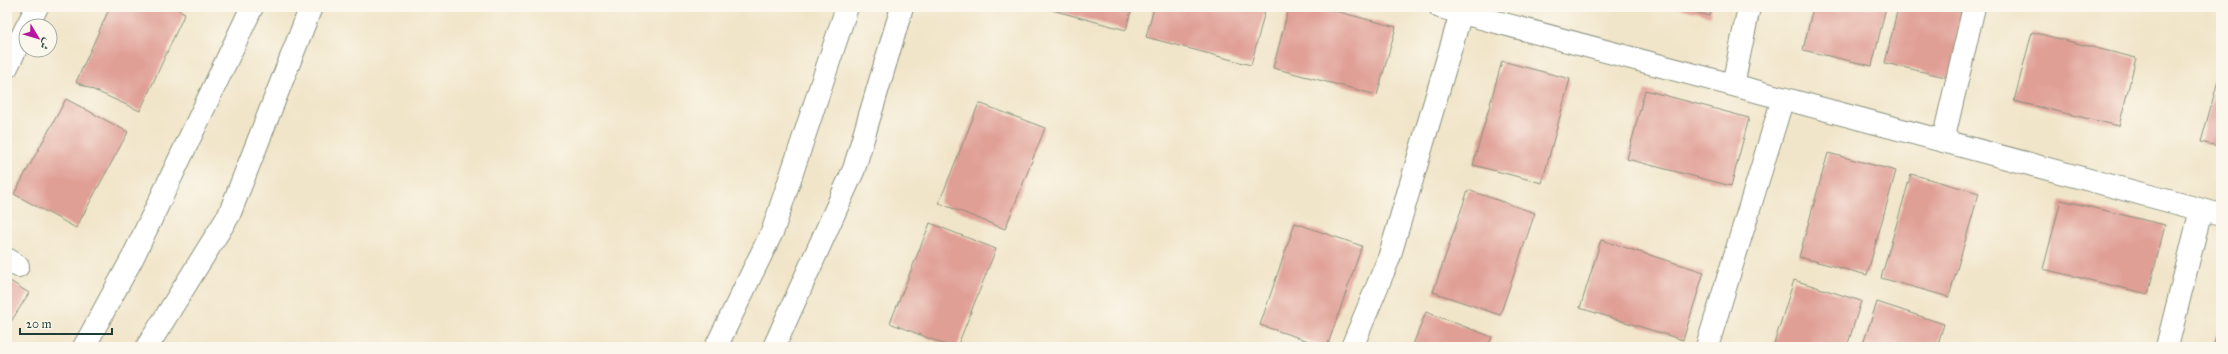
<svg xmlns="http://www.w3.org/2000/svg" width="2228" height="354" viewBox="0 0 2228 354" font-family="'IM FELL Great Primer',Amiri,serif">
<rect width="100%" height="100%" fill="#fbf7ec"/>
<filter id="ink" filterUnits="userSpaceOnUse"><feTurbulence type="fractalNoise" baseFrequency=".025" numOctaves="2"/><feDisplacementMap in="SourceGraphic" scale="8" xChannelSelector="R" yChannelSelector="G"/><feConvolveMatrix kernelMatrix="1 2 1 2 8 2 1 2 1" color-interpolation-filters="sRGB"/></filter>
<filter id="wash" filterUnits="userSpaceOnUse"><feTurbulence type="fractalNoise" baseFrequency=".012" numOctaves="4" result="noise"/><feDisplacementMap in="SourceGraphic" scale="16" xChannelSelector="R" yChannelSelector="G"/><feGaussianBlur stdDeviation="0.9" result="paint"/><feColorMatrix in="noise" values="0 0 0 0 0 0 0 0 0 0 0 0 0 0 0 0 0 1.4 0 .05"/><feComposite in="paint" operator="in"/></filter>
<g filter="url(#wash)">
<rect width="100%" height="100%" fill="#f1e5c9"/>
<g id="blocks">
<path fill="#e09f95" d="M 110,7 L 173,7 L 185,13 L 140,111 L 76,82 Z
M 1041,7 L 1132,7 L 1126,30 Z
M 1154,7 L 1266,7 L 1251,65 L 1146,37 Z
M 1289,7 L 1320,7 L 1396,27 L 1377,95 L 1273,68 Z
M 1676,7 L 1712,7 L 1710,16 Z
M 1813,7 L 1886,7 L 1872,66 L 1803,50 Z
M 1898,7 L 1971,7 L 1954,79 L 1885,63 Z
M 2032,32 L 2136,58 L 2119,126 L 2014,101 Z
M 1502,61 L 1570,79 L 1542,183 L 1473,165 Z
M 2221,70 L 2221,147 L 2201,142 Z
M 1645,90 L 1749,118 L 1731,186 L 1627,159 Z
M 66,99 L 128,132 L 76,228 L 14,194 Z
M 979,103 L 1045,128 L 1005,229 L 939,203 Z
M 1828,153 L 1896,171 L 1867,275 L 1799,257 Z
M 1911,174 L 1979,193 L 1949,297 L 1881,278 Z
M 1468,190 L 1535,213 L 1500,315 L 1433,292 Z
M 2061,200 L 2165,225 L 2148,294 L 2043,269 Z
M 930,223 L 996,249 L 957,347 L 951,347 L 890,323 Z
M 1295,223 L 1362,246 L 1327,347 L 1260,325 Z
M 1601,240 L 1704,272 L 1683,340 L 1580,308 Z
M 7,279 L 29,293 L 7,328 Z
M 1794,280 L 1861,301 L 1847,347 L 1773,347 Z
M 1877,302 L 1944,324 L 1937,347 L 1862,347 Z
M 1426,312 L 1492,337 L 1488,347 L 1412,347 Z
M 2221,320 L 2221,347 L 2213,347 Z"/>
</g>
</g>
<g filter="url(#ink)">
<use href="#blocks" fill-opacity="0" stroke="#88917e" stroke-width="1"/>
<g fill="none" stroke-linecap="round" stroke-linejoin="round">
<defs>
<path id="minor" d="M 1440,7 L 2221,215
M 27,26 L 37,7
M 7,67 L 26,28
M 1733,85 L 1749,7
M 1943,141 L 1974,7
M 7,259 L 18,266
M 84,347 L 132,259 L 252,7
M 147,347 L 229,215 L 311,7
M 716,347 L 773,230 L 847,7
M 774,347 L 854,169 L 902,7
M 1352,347 L 1389,258 L 1461,13
M 1707,347 L 1783,98
M 2167,347 L 2201,210"/>
</defs>
<use href="#minor" stroke="#88917e" stroke-width="24"/>
<use href="#minor" stroke="#fff" stroke-width="22"/>
</g>
</g>
<rect width="2228" height="354" fill="none" stroke="#fbf7ec" stroke-width="24"/>
<g transform="translate(38 38) rotate(128)"><circle r="19" fill="#fbf7ec" stroke="#a3ada2"/>
<path d="M0-3L7 15L0 10L-7 15Z" fill="#b5179e"/>
<text y="-6" font-size="11" font-weight="bold" text-anchor="middle" fill="#1f3d34">ش</text>
</g>
<path d="M20 328v6h92v-6" fill="none" stroke="#1f3d34" stroke-width="2"/>
<text x="26" y="328" font-size="12" fill="#1f3d34" stroke="#fbf7ec" stroke-width="3" paint-order="stroke">20 m</text>
</svg>
